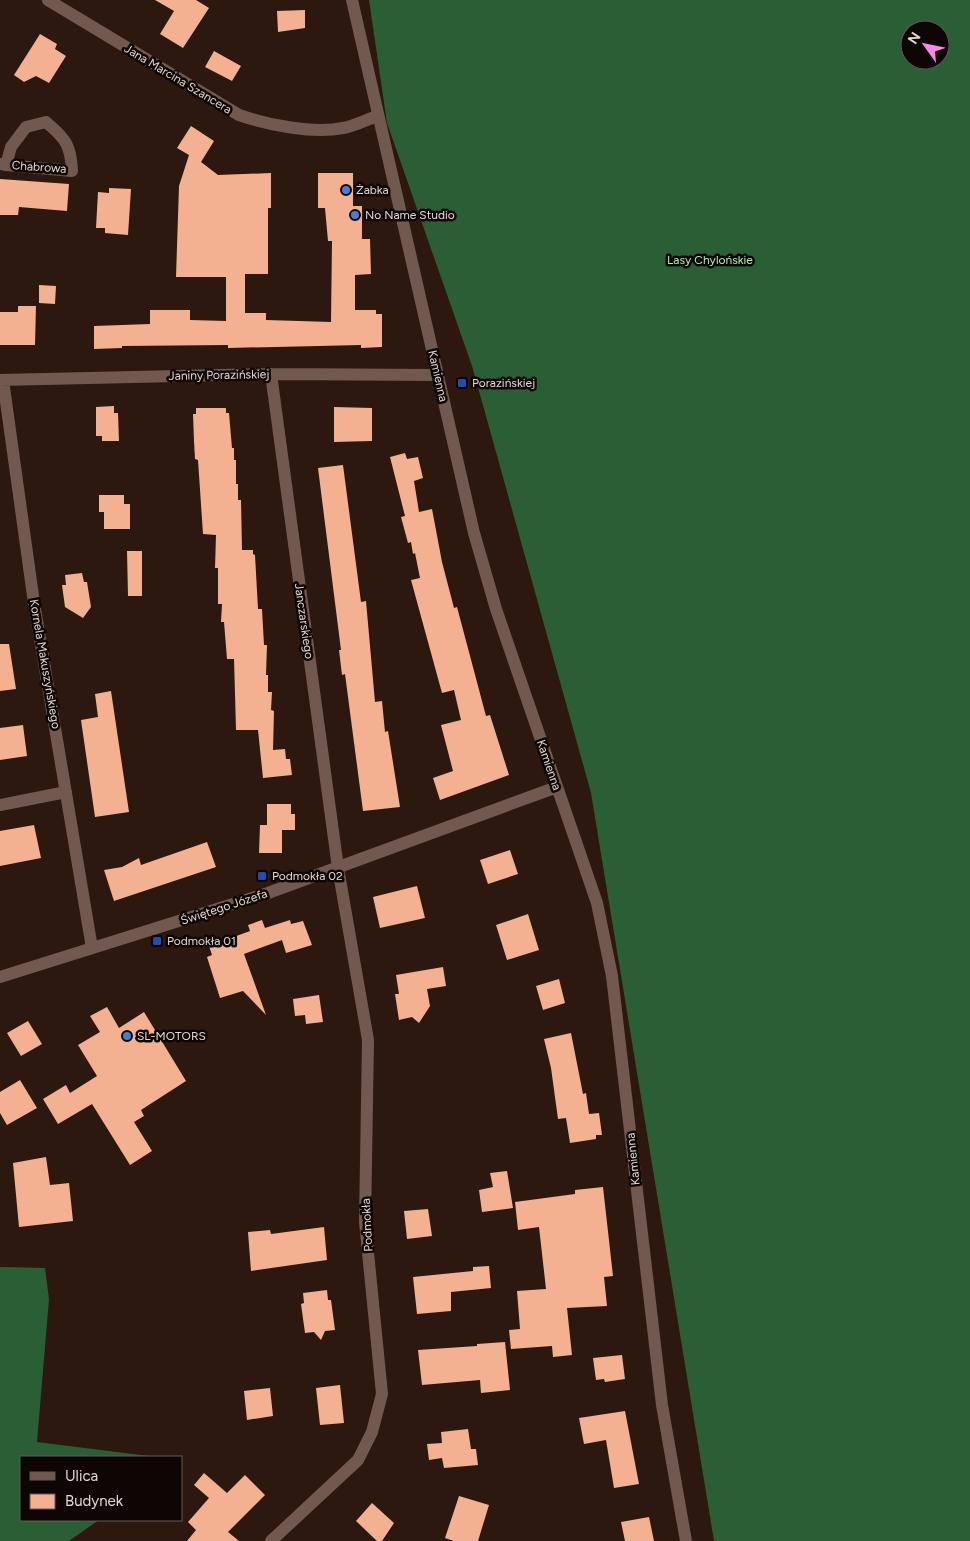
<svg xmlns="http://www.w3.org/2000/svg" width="970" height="1541" viewBox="0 0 970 1541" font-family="Figtree,sans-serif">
<rect width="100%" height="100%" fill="#2c180f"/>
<path fill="#2a5e35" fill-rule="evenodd" d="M 369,0 L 970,0 L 970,1541 L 714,1541 L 591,793 L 472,366 L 387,123 ZM 910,30 L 940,30 L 940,60 L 910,60 Z
M 0,1267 L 45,1268 L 49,1299 L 37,1442 L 157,1457 L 21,1457 L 21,1520 L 99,1520 L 69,1541 L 0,1541 Z"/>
<path fill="#f3b192" d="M 155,0 L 196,0 L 209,8 L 183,48 L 160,34 L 174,11 Z
M 305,10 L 305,28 L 278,32 L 277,11 Z
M 40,34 L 57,44 L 55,49 L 66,56 L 49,83 L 36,76 L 24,82 L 14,75 Z
M 214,51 L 241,66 L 232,81 L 205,67 Z
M 191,126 L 214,141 L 201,162 L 218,175 L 271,173 L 271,208 L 268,208 L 268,274 L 245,274 L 245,313 L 266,313 L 266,320 L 331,322 L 332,241 L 328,241 L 325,208 L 318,208 L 318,173 L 353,173 L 353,206 L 362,206 L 362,239 L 370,239 L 371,274 L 355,275 L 355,310 L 376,310 L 376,314 L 382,314 L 382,347 L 361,348 L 361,345 L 228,348 L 228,345 L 122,346 L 122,348 L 94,349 L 94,326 L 150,324 L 150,310 L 190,310 L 190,320 L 226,321 L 226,277 L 176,277 L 179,186 L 189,155 L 177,148 Z
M 0,179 L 69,184 L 67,211 L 19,207 L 18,215 L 0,215 Z
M 109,188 L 131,189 L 128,235 L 105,233 L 105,228 L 96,228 L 98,192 L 109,193 Z
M 39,285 L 56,286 L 55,304 L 39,303 Z
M 18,306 L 36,306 L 35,345 L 0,345 L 0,312 L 18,312 Z
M 114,406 L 114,413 L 118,413 L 119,441 L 102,441 L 102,436 L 96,436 L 96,407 Z
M 334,407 L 372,408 L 372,441 L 334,442 Z
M 196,408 L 226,408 L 226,413 L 229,413 L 232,448 L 234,448 L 234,460 L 236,460 L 236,484 L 238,484 L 238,500 L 241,500 L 242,550 L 253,550 L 253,554 L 255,555 L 258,609 L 262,609 L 264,645 L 267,645 L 266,675 L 268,675 L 268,692 L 272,692 L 271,710 L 274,711 L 273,750 L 285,749 L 286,759 L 290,759 L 292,775 L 263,778 L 258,730 L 236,730 L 234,659 L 227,659 L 224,622 L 221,622 L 222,604 L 218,604 L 218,568 L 215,568 L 216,535 L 203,534 L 198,460 L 195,459 L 194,441 L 193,414 L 196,414 Z
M 405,453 L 407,459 L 418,457 L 423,478 L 414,481 L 419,512 L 432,509 L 442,562 L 454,608 L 457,607 L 486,716 L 490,715 L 509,775 L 440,800 L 433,778 L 453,771 L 441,725 L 461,720 L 454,690 L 442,693 L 411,580 L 420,578 L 415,553 L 413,554 L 411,542 L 408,543 L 401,517 L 405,516 L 390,457 Z
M 343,465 L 361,602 L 366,601 L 375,702 L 382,701 L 385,732 L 388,731 L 400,807 L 363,811 L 345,674 L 342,675 L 339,650 L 341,650 L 318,468 Z
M 99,495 L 124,495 L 124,504 L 130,504 L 130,529 L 104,529 L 104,512 L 99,512 Z
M 127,551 L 142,551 L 142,596 L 128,596 Z
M 82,573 L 84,582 L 87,582 L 91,607 L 83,618 L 65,607 L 62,585 L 66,585 L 65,575 Z
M 0,644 L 9,644 L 16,689 L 0,691 Z
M 111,691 L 129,812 L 95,817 L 81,720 L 98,717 L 95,694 Z
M 23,725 L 27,756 L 0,760 L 0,728 Z
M 267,804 L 291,804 L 291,814 L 295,814 L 295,830 L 282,830 L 282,853 L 259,853 L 260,825 L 267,825 Z
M 34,825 L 41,858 L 0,866 L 0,831 Z
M 207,842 L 216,867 L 114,901 L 104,870 L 122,867 L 139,858 L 141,865 Z
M 510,850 L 518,874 L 488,884 L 480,860 Z
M 417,886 L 425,918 L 380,928 L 373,897 Z
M 528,914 L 539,950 L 507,960 L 496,925 Z
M 262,920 L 265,928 L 290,920 L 291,924 L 303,921 L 312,945 L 286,953 L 282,940 L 244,954 L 266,1015 L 243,991 L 220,998 L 207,957 L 212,955 L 209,946 L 250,931 L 248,925 Z
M 443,967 L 446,986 L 427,989 L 430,1006 L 419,1023 L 412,1017 L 399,1020 L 395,994 L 399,994 L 396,975 Z
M 559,979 L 565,1003 L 543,1010 L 536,986 Z
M 319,995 L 323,1022 L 306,1024 L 305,1015 L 295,1016 L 293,999 Z
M 107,1007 L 119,1028 L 144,1012 L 186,1081 L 141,1110 L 144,1116 L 134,1122 L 152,1151 L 130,1165 L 92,1104 L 58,1124 L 43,1099 L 66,1085 L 70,1093 L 97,1076 L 78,1045 L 100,1032 L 90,1016 Z
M 28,1021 L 42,1044 L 21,1056 L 7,1033 Z
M 571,1033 L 583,1094 L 586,1093 L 589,1114 L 599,1113 L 602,1135 L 596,1135 L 596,1139 L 570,1143 L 566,1118 L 558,1119 L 551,1068 L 544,1039 Z
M 20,1080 L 37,1108 L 7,1125 L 0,1113 L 0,1092 Z
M 46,1157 L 50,1185 L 69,1183 L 73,1221 L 19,1227 L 13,1163 Z
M 507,1171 L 513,1208 L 482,1212 L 479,1190 L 493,1187 L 490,1173 Z
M 603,1187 L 613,1276 L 604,1277 L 607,1306 L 567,1308 L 572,1355 L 553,1357 L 552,1346 L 511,1349 L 509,1330 L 520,1329 L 517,1291 L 546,1289 L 539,1227 L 518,1230 L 515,1202 L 575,1194 L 575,1190 Z
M 428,1209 L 432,1236 L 407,1239 L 404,1211 Z
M 324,1227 L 327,1260 L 251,1271 L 248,1232 L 270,1230 L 271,1234 Z
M 489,1266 L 491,1288 L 451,1292 L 451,1311 L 417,1314 L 413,1277 L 473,1271 L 473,1267 Z
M 327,1290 L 328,1300 L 331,1300 L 335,1330 L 325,1331 L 321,1340 L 314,1332 L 305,1333 L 301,1304 L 304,1303 L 303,1293 Z
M 505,1342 L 510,1390 L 481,1393 L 480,1380 L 422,1385 L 418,1350 L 477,1346 L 477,1344 Z
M 622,1355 L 625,1379 L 605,1382 L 604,1379 L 596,1380 L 593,1358 Z
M 340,1385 L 344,1423 L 320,1425 L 316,1388 Z
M 270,1388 L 273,1416 L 247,1420 L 244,1391 Z
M 625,1411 L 639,1484 L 614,1488 L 606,1440 L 584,1444 L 579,1418 Z
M 468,1429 L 471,1449 L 476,1449 L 478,1465 L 444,1468 L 442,1458 L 429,1460 L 427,1444 L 442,1443 L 441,1432 Z
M 204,1473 L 227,1493 L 245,1475 L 265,1495 L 228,1532 L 239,1541 L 187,1541 L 196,1530 L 188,1522 L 209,1498 L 194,1485 Z
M 459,1496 L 489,1505 L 478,1541 L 454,1541 L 445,1538 Z
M 372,1503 L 394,1523 L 382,1541 L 377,1541 L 356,1521 Z
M 649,1517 L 654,1541 L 625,1541 L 621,1522 Z"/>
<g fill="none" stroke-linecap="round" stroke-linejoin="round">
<path stroke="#71594f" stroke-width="12" d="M 48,0 L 239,115 C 268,125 313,134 343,128 C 354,126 366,120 377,116
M 0,164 L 6,165 L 72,171 C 71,145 65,138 46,122 L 26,127 L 11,147 L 6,165
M 0,380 L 271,374 L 437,375
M 3,380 L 34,603 L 92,948
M 0,805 L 66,792
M 271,1541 L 358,1460 L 372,1432 L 382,1394 L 365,1222 L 368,1040 L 338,868 L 271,374"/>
<path stroke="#71594f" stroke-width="12" d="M 352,0 L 474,533 L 496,609 L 597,903 L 612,976 L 662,1405 L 686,1541
M 0,977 L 268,893 L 557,787"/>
</g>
<g fill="#3f7fe0" stroke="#0e0604" stroke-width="2">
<circle cx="346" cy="190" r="5"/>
<circle cx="355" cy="215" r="5"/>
<circle cx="127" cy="1036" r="5"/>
</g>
<g fill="#1a4fb4" stroke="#0e0604" stroke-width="2">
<rect x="457" y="378" width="10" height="10" rx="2.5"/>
<rect x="257" y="871" width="10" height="10" rx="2.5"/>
<rect x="152" y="936" width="10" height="10" rx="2.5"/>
</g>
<g text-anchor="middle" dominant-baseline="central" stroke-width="5" stroke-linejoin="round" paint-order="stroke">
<g font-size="12" fill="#e3d5cf" stroke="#0e0604">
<text transform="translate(178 79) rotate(31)">Jana Marcina Szancera</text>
<text transform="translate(39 167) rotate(4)">Chabrowa</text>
<text transform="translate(219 375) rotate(-1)">Janiny Porazińskiej</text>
<text transform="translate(438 376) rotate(77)">Kamienna</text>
<text transform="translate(304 621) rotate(82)">Janczarskiego</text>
<text transform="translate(45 664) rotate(80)">Kornela Makuszyńskiego</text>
<text transform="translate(549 765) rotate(71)">Kamienna</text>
<text transform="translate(224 907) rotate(-18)">Świętego Józefa</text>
<text transform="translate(633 1159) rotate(-96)">Kamienna</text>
<text transform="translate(367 1225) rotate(-93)">Podmokła</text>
</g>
<g font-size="12" fill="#e3d5cf" stroke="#0e0604" text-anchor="start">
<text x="356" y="190">Żabka</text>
<text x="365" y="215">No Name Studio</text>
<text x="472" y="383">Porazińskiej</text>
<text x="272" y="876">Podmokła 02</text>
<text x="167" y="941">Podmokła 01</text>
<text x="137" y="1036">SL-MOTORS</text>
</g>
<g font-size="12" fill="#a4f1b0" stroke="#0e0604">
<text x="710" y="260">Lasy Chylońskie</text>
</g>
</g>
<rect x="20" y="1456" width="162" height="65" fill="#0e0604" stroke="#635955"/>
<rect x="30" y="1472" width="25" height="8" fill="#71594f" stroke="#635955"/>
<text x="65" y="1481" font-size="15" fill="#e3d5cf">Ulica</text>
<rect x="30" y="1494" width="25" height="15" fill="#f3b192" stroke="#635955"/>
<text x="65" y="1506" font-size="15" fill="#e3d5cf">Budynek</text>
<g transform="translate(925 45) rotate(303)"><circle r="24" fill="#0e0604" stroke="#635955"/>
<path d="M0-4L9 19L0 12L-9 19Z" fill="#fd86e3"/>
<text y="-8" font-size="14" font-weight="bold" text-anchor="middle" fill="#e3d5cf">N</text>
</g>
</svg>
